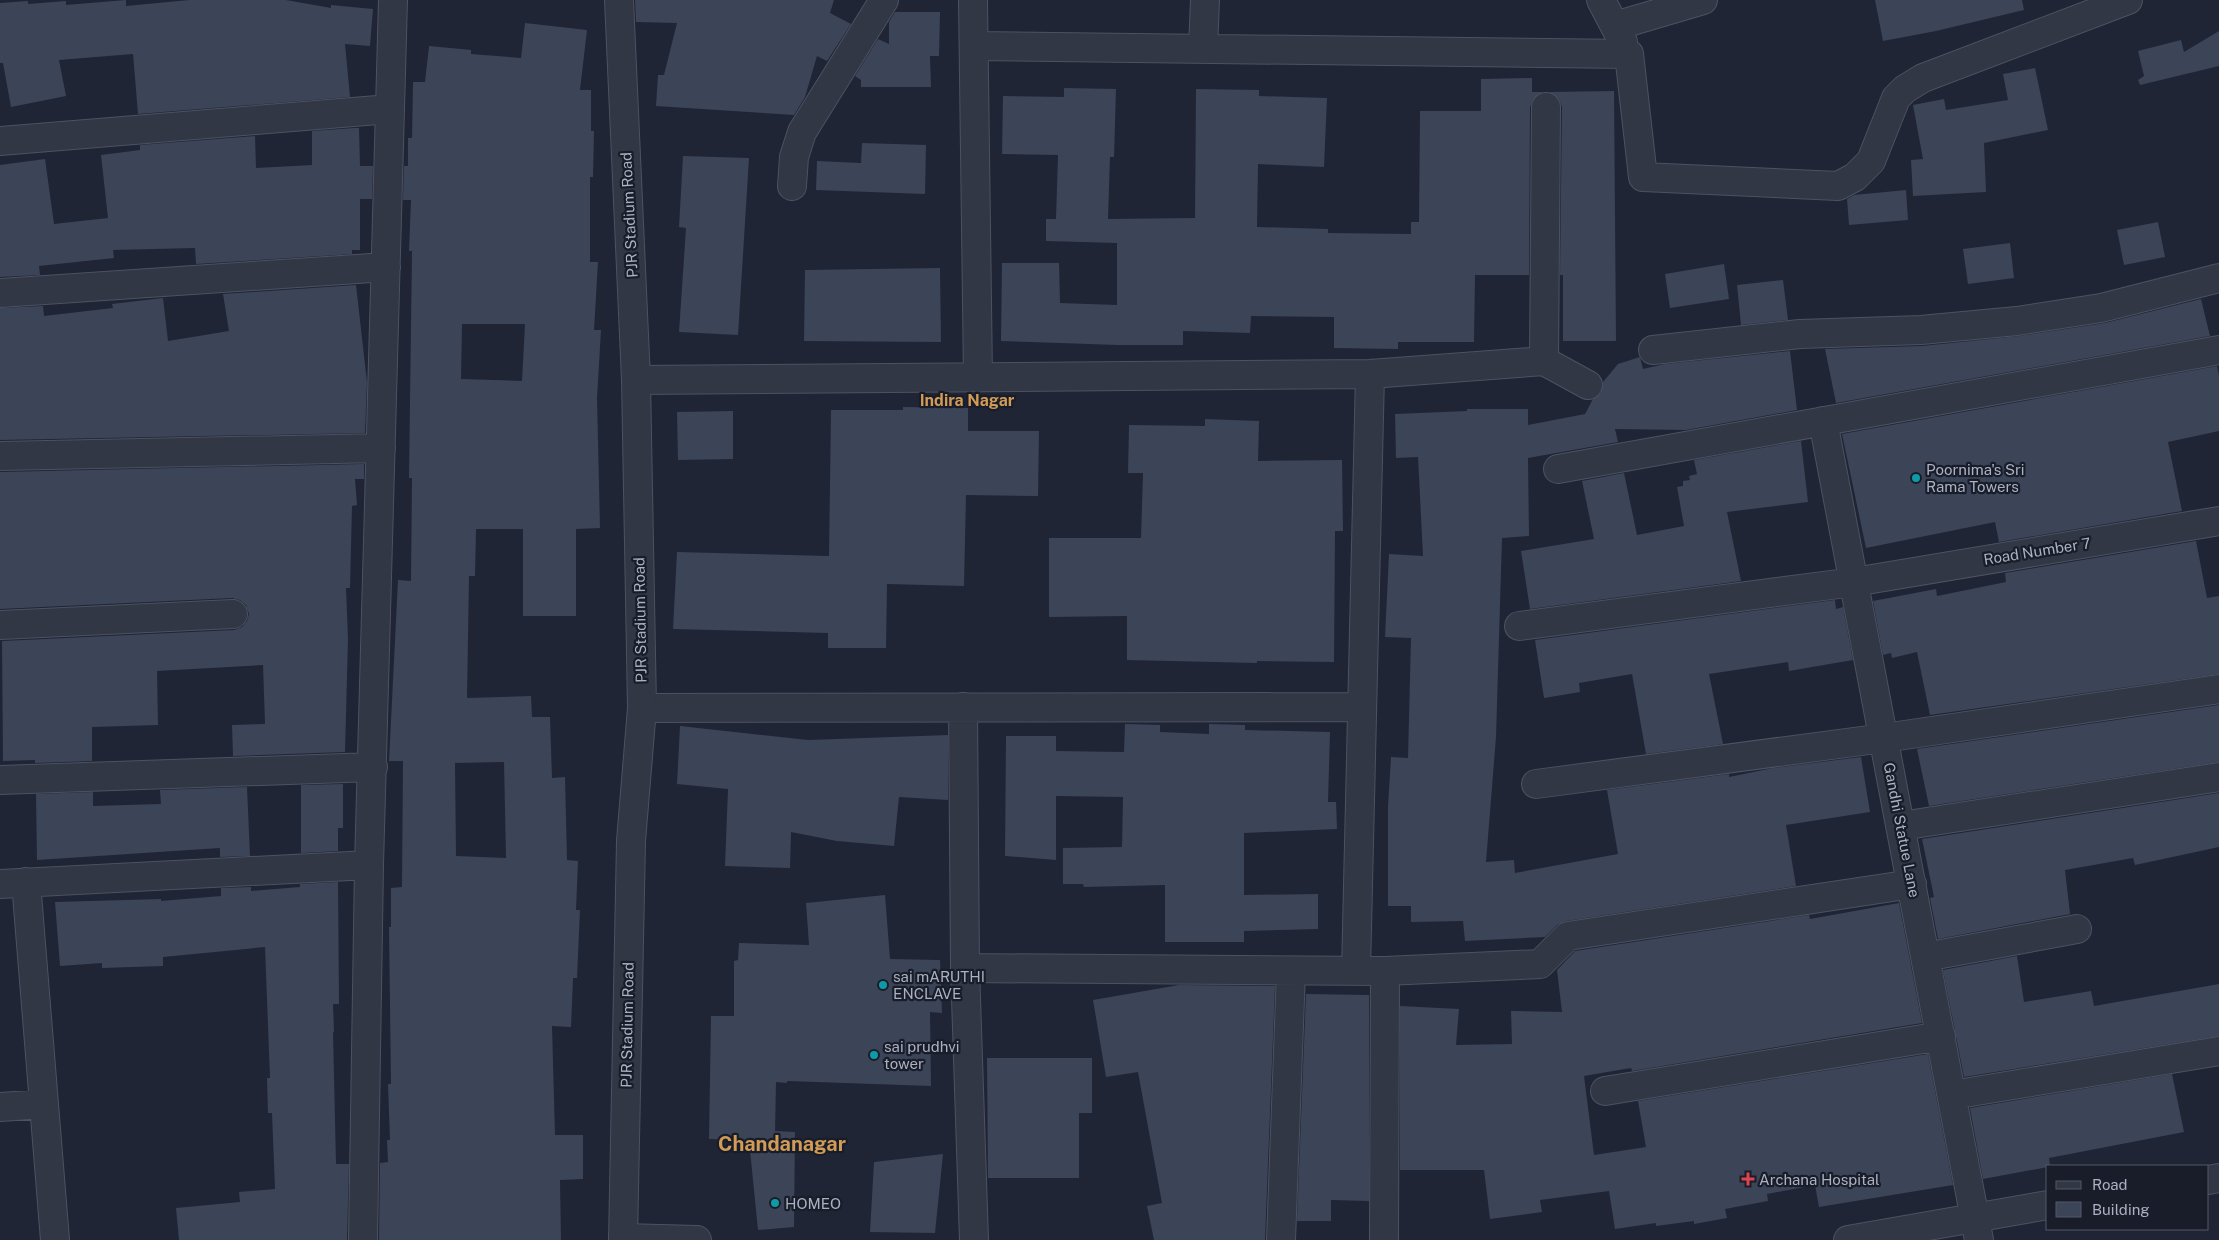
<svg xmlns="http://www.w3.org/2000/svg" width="2219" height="1240" viewBox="0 0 2219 1240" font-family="'Public Sans',sans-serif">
<rect width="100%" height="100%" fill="#1f2535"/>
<path fill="#3c4458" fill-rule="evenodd" d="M 126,0 L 126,6 L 189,0 L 286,0 L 331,8 L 331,5 L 373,9 L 370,46 L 345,44 L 350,97 L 138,114 L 133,54 L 59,60 L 66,96 L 11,107 L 3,63 L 0,63 L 0,3 L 28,1 L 28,4 L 66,1 L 66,5 Z
M 635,0 L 834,0 L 830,13 L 851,24 L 827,61 L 817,56 L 805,97 L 794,115 L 656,106 L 658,75 L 664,75 L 677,23 L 636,22 Z
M 1875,0 L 2022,0 L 2024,10 L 1936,31 L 1883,41 Z
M 895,12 L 940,12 L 939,56 L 930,56 L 931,87 L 861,87 L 861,80 L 855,76 L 878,39 L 889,44 L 889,22 Z
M 525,23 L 587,30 L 580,90 L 591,90 L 591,131 L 594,131 L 593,177 L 590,177 L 590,262 L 598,262 L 594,330 L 601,330 L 597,398 L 600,528 L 576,529 L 576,616 L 523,616 L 523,529 L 476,529 L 475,576 L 469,576 L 467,698 L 531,696 L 532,717 L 550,717 L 552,778 L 565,777 L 567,860 L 578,861 L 576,910 L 580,910 L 577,978 L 573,978 L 571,1027 L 552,1026 L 555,1135 L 583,1135 L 583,1179 L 560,1180 L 561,1240 L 379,1240 L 380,1163 L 388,1162 L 387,1140 L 390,1140 L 388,1084 L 391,1084 L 389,927 L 391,927 L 391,888 L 402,887 L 403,761 L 389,761 L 398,580 L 411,581 L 412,478 L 409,478 L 412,251 L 409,251 L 411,200 L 403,200 L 404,166 L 408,166 L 408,138 L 412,138 L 413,82 L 425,82 L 429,46 L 471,50 L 471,54 L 521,58 ZM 462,324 L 525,324 L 522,381 L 461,379 ZM 504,762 L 506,858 L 456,856 L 455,763 Z
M 2219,31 L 2219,66 L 2140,85 L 2138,80 L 2144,76 L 2138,51 L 2181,40 L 2184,52 Z
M 2035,68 L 2048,130 L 1984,143 L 1986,192 L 1913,196 L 1911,160 L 1923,159 L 1913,105 L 1944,99 L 1946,110 L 2008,100 L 2003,74 Z
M 1532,78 L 1532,92 L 1542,92 L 1533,99 L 1530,107 L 1529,275 L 1475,275 L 1474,342 L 1398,342 L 1398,349 L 1334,348 L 1334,317 L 1251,316 L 1250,333 L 1183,331 L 1183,345 L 1117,345 L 1001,341 L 1002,263 L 1059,263 L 1060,303 L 1117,305 L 1117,243 L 1046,241 L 1046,219 L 1056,219 L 1058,155 L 1002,154 L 1003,96 L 1064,97 L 1064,88 L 1116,89 L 1114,157 L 1110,157 L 1108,219 L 1195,218 L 1196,89 L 1259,90 L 1259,96 L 1327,98 L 1324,167 L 1258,164 L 1257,227 L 1328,229 L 1328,233 L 1411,234 L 1411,222 L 1419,222 L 1420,111 L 1481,111 L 1481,79 Z
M 1614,91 L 1616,341 L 1563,341 L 1563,275 L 1560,275 L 1562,107 L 1559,99 L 1549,92 Z
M 354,128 L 359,128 L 360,166 L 373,166 L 372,199 L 360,199 L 360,250 L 352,250 L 352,254 L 196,264 L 195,248 L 113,250 L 114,258 L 39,266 L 40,275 L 0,277 L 0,165 L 45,159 L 54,224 L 108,218 L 101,155 L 140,150 L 140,145 L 255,136 L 256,168 L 312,165 L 312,131 Z
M 862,143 L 926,145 L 925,194 L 816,190 L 817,161 L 861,163 Z
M 683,156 L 749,158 L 738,335 L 679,332 L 686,228 L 679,227 Z
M 1906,190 L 1908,220 L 1849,225 L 1847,199 L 1854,195 Z
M 2158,222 L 2165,257 L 2124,265 L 2117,230 Z
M 2010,243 L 2014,278 L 1968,284 L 1963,249 Z
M 1724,264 L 1729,299 L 1670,308 L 1665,274 Z
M 940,268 L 941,342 L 804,341 L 805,270 Z
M 1783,280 L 1788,320 L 1741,325 L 1737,285 Z
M 356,285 L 367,382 L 365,433 L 0,440 L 0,308 L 43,306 L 44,316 L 113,308 L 112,304 L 163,298 L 168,341 L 229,331 L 223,294 Z
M 2201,299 L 2210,336 L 1836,403 L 1825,349 L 1922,346 L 2019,336 L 2105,323 Z
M 1790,351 L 1797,410 L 1686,430 L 1615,429 L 1618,442 L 1528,458 L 1529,536 L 1502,538 L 1496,737 L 1486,862 L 1514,860 L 1515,873 L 1618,854 L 1607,790 L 1729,774 L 1729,777 L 1773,768 L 1861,757 L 1870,812 L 1786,825 L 1796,886 L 1566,921 L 1557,925 L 1545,937 L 1465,941 L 1463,921 L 1411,922 L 1411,906 L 1388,906 L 1388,807 L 1391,757 L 1408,758 L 1411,638 L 1385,637 L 1389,554 L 1423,556 L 1418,457 L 1396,458 L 1395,414 L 1467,411 L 1467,409 L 1528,409 L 1528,425 L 1585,414 L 1593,399 L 1601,393 L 1603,382 L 1618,364 L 1640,357 L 1643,369 L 1665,364 Z
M 2217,366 L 2219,376 L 2219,431 L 2168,442 L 2182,511 L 1999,542 L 1995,522 L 1866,548 L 1842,434 Z
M 903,407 L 968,408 L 968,431 L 1039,431 L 1038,496 L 966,495 L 964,586 L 887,584 L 886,648 L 828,648 L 828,633 L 673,629 L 677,552 L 829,556 L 831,410 L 903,410 Z
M 733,411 L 733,459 L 678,460 L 677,412 Z
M 1205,419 L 1259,421 L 1258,461 L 1342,460 L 1343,531 L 1335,531 L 1334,662 L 1257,661 L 1257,663 L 1127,660 L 1127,616 L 1049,617 L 1049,538 L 1141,538 L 1143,473 L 1128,473 L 1129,425 L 1205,426 Z
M 1801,441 L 1808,502 L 1727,512 L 1741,581 L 1530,609 L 1521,551 L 1594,539 L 1582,481 L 1624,473 L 1637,535 L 1684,526 L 1677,487 L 1683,486 L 1683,481 L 1690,480 L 1689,476 L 1697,474 L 1694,460 Z
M 364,464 L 364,479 L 355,479 L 357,505 L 352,506 L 350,588 L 346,588 L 348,639 L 345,752 L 233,756 L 232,725 L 265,724 L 263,665 L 157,671 L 158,725 L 92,727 L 92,761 L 35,763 L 35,760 L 3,761 L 2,641 L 234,630 L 242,627 L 247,621 L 249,614 L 246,605 L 240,600 L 232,598 L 0,609 L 0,472 Z
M 2196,541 L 2207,598 L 2219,596 L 2219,674 L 1930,715 L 1917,652 L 1892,658 L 1891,653 L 1883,655 L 1873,601 L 1936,589 L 1937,596 L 2006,582 L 2005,573 Z
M 1835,600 L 1836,609 L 1843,607 L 1853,660 L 1789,671 L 1788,662 L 1709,674 L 1723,744 L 1646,754 L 1632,674 L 1579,683 L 1580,692 L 1544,698 L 1535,640 Z
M 2219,705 L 2219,762 L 1929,806 L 1917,749 Z
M 1125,724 L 1160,725 L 1160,732 L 1209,734 L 1209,724 L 1245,725 L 1245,730 L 1330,732 L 1328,802 L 1336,802 L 1337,829 L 1244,833 L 1244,895 L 1318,894 L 1318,929 L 1244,931 L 1244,942 L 1165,942 L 1165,885 L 1084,887 L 1083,884 L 1063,884 L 1063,848 L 1122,847 L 1123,797 L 1056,796 L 1056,860 L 1005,856 L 1006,736 L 1056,736 L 1056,751 L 1124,752 Z
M 680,726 L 808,740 L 948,735 L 948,800 L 899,797 L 894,846 L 837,841 L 791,832 L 790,868 L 725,866 L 728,789 L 677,784 Z
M 343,784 L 343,828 L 338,828 L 338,851 L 301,853 L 301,785 Z
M 247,787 L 250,856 L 220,857 L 220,848 L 37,860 L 36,794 L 93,792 L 93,806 L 161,804 L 160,790 Z
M 2219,793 L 2219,847 L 2135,865 L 2133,858 L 2065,870 L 2070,914 L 1938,939 L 1930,898 L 1934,897 L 1922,839 Z
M 338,882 L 339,1004 L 333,1004 L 334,1032 L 333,1032 L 336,1164 L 349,1164 L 347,1240 L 179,1240 L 176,1208 L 240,1202 L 239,1192 L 275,1189 L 272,1113 L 268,1113 L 267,1078 L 270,1078 L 265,947 L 163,957 L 163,966 L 102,968 L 102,963 L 60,966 L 55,902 L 161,899 L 161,901 L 221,896 L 221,888 L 251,887 L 251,891 L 300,887 L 300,884 Z
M 885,895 L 890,959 L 940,960 L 942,1013 L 930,1012 L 931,1086 L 787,1081 L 787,1083 L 776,1082 L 775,1131 L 795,1132 L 794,1227 L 758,1230 L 749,1140 L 709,1139 L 711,1016 L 734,1016 L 734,961 L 738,960 L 739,943 L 809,945 L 806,903 Z
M 1899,903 L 1922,1023 L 1632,1071 L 1631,1068 L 1584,1076 L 1594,1155 L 1646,1147 L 1638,1101 L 1928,1054 L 1953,1185 L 1819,1207 L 1815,1185 L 1767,1194 L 1768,1201 L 1725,1209 L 1727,1218 L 1694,1224 L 1694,1221 L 1656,1226 L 1656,1223 L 1615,1229 L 1609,1191 L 1540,1200 L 1542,1212 L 1490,1219 L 1484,1170 L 1400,1170 L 1400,1006 L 1459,1009 L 1456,1045 L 1512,1044 L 1511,1011 L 1562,1012 L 1557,970 L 1575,951 L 1809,915 L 1810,919 Z
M 2017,956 L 2024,1002 L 2091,991 L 2094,1006 L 2219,984 L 2219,1036 L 1964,1077 L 1943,970 Z
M 1179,985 L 1275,986 L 1265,1240 L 1154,1240 L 1147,1206 L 1162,1203 L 1138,1072 L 1106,1077 L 1093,1000 Z
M 1306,994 L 1369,995 L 1369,1201 L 1331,1200 L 1331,1221 L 1297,1221 Z
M 987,1058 L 1092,1058 L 1092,1113 L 1079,1113 L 1079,1178 L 988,1178 Z
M 2172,1074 L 2184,1132 L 2049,1158 L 2050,1166 L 2048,1167 L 1983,1179 L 1970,1108 Z
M 943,1154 L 935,1233 L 870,1232 L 874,1162 Z"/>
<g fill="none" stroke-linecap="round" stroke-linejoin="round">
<defs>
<path id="minor" d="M 973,0 L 978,378
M 1601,0 L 1623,42
M 1615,26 L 1703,0
M 974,46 L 1629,54 L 1643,177 L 1838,186 L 1855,177 L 1871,161 L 1896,98 L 1905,89 L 1923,78 L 2128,0
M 1203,49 L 1205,0
M 0,141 L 390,109
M 792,186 L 794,157 L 802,132 L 884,0
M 0,293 L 386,267
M 1653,350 L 1800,334 L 1921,330 L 2017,321 L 2101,308 L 2219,278
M 1544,361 L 1546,107
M 636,380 L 1370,374 L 1544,361 L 1588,385
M 1823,421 L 1979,1240
M 0,456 L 381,448
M 1558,469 L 2219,350
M 0,625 L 233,614
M 1519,626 L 1854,582 L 2219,521
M 963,707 L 965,968 L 974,1240
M 642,708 L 1362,707
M 0,780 L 373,767
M 1536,784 L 1884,738 L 2219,689
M 1901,826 L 2219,777
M 26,882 L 55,1240
M 0,884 L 369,865
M 1925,957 L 2077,929
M 965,968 L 1385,971 L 1540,964 L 1568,936 L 1912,884
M 1356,971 L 1370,374
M 1605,1091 L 1941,1036
M 1952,1095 L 2219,1051
M 0,1107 L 44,1104
M 623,1238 L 697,1240
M 363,1240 L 369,865 L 393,0
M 1281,1240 L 1291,971
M 1384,1240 L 1385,971"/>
<path id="tertiary" d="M 619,0 L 636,380 L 642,708 L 631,841 L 623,1240
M 2208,1180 L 2219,1178
M 1848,1240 L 2048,1205"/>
</defs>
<use href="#minor" stroke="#4c5261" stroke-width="30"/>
<use href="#tertiary" stroke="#4c5261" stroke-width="30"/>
<use href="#minor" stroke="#323745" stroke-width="28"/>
<use href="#tertiary" stroke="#323745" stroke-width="28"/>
</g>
<g fill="#0f9aa8" stroke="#181d29" stroke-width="2">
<circle cx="1916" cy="478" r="5"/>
<circle cx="883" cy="985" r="5"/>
<circle cx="874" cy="1055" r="5"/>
<circle cx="775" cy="1203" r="5"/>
</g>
<path fill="#e0444e" stroke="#181d29" stroke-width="2" d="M1745.5 1171.5h5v5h5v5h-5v5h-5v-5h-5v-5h5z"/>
<g text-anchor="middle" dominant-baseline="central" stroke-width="4.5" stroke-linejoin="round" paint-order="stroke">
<g font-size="15" fill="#abb1c3" stroke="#181d29">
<text transform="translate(629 215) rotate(-93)">PJR Stadium Road</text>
<text transform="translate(2037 551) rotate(-9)">Road Number 7</text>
<text transform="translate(640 620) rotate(-91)">PJR Stadium Road</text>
<text transform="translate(1902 830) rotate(79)">Gandhi Statue Lane</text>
<text transform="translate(627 1025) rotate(-89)">PJR Stadium Road</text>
</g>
<g font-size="15" fill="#abb1c3" stroke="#181d29" text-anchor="start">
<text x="1926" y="469">Poornima's Sri<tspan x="1926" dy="17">Rama Towers</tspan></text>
<text x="893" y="976">sai mARUTHI<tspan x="893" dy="17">ENCLAVE</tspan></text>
<text x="884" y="1046">sai prudhvi<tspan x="884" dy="17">tower</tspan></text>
<text x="1759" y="1179">Archana Hospital</text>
<text x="785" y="1203">HOMEO</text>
</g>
<g font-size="16" font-weight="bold" fill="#d29c57" stroke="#181d29">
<text x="967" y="400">Indira Nagar</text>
</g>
<g font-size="20" font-weight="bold" fill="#d29c57" stroke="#181d29">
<text x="782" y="1144">Chandanagar</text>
</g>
</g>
<rect x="2046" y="1165" width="162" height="65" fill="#181d29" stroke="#535867"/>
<rect x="2056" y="1181" width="25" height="8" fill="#323745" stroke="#535867"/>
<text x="2092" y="1190" font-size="15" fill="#abb1c3">Road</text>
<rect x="2056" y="1202" width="25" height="15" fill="#3c4458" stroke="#535867"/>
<text x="2092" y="1215" font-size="15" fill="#abb1c3">Building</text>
</svg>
